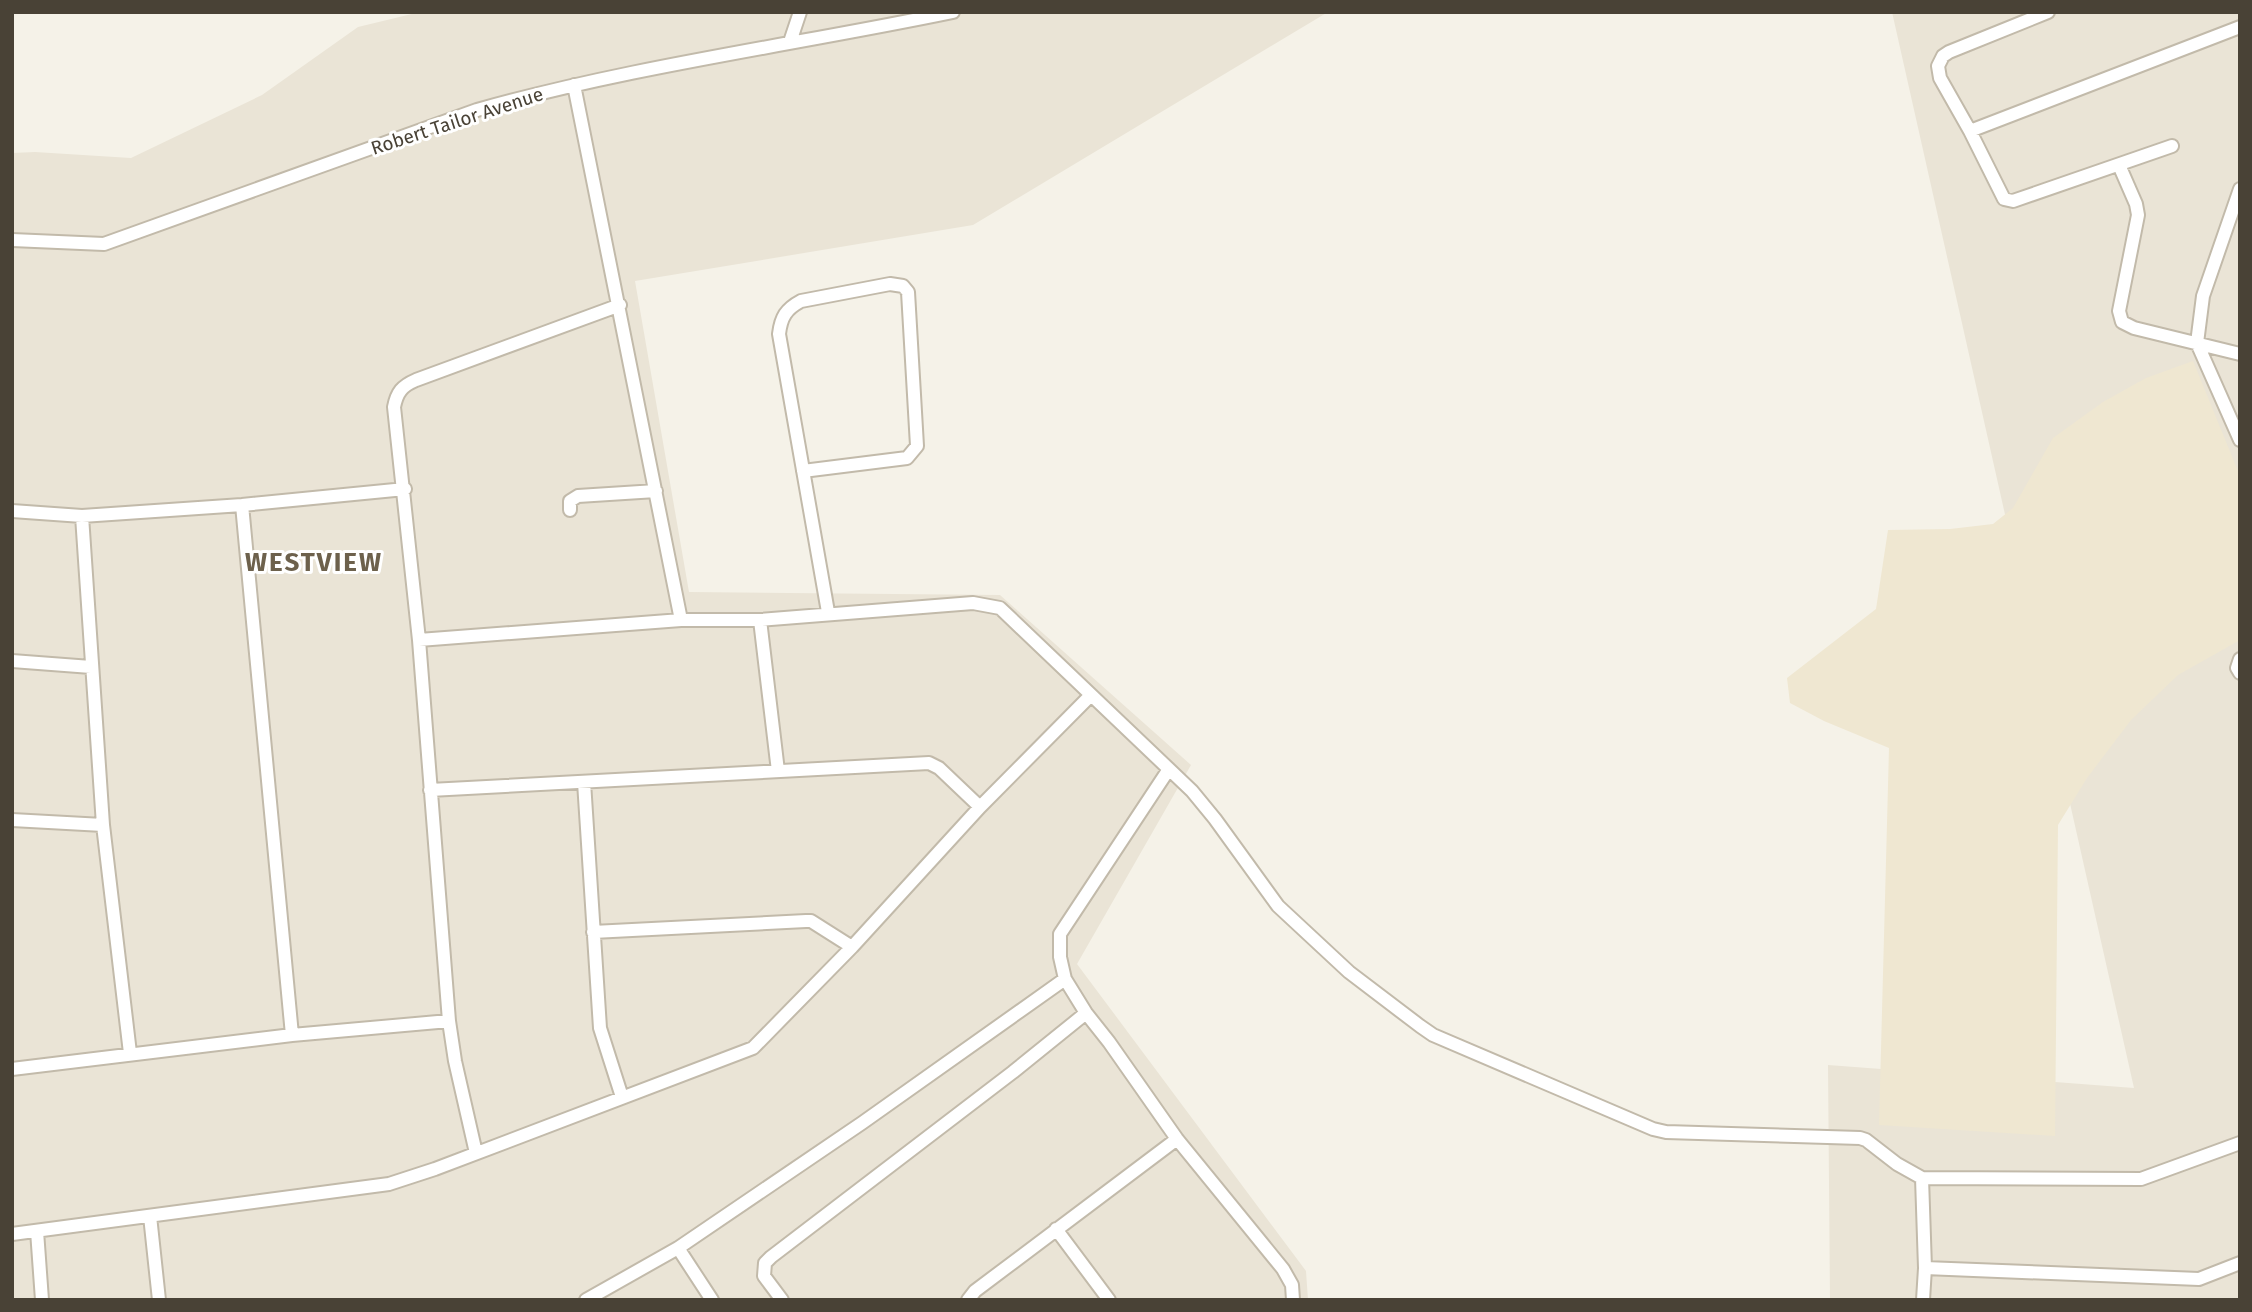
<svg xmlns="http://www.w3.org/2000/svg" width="2252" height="1312" viewBox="0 0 2252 1312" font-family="'Fira Sans',sans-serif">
<rect width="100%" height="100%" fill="#f5f2e8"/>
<path fill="#eae4d6" d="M 420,12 L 1328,12 L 973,225 L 635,281 L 689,592 L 1000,595 L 1191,765 L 1077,964 L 1306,1271 L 1308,1300 L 12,1300 L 12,153 L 35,152 L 131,158 L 262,95 L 358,27 Z
M 1892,12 L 2240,12 L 2240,1300 L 1830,1300 L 1828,1065 L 2134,1088 Z"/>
<path fill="#efe7d1" d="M 2193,361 L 2240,476 L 2240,640 L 2178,675 L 2131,720 L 2087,778 L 2058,825 L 2055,1136 L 1879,1125 L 1889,748 L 1824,721 L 1790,703 L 1787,678 L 1876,609 L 1888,530 L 1950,529 L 1993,524 L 2013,508 L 2053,438 L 2103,402 L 2146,378 Z"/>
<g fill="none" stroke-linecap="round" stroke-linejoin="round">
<defs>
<path id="minor" d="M 2048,12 L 1949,52 L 1943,56 L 1938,66 L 1940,78 L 1970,131 L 2004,199 L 2013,201 L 2172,146
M 790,42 L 800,12
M 574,85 L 681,620
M 1970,131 L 2240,27
M 2119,165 L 2136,204 L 2138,215 L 2119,311 L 2122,322 L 2134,328 L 2240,354
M 2240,189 L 2203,296 L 2197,343 L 2240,440
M 12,240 L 104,244 L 477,110 C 633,66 794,45 953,12
M 803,471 L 907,458 L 917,446 L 908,292 L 903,286 L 890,284 L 801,301 C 786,309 781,317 779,334 L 828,612
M 242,505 L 292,1035
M 570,510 L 570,501 L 578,496 L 656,491
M 12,511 L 82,516 L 242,505 L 405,489
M 82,516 L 103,825 L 130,1053
M 760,620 L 778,771
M 419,640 L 681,620 L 760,620 L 973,603 L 1000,608 L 1192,791 L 1215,819 L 1278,906 L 1349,972 L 1420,1026 L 1433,1035 L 1653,1129 L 1666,1132 L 1860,1138 L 1866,1140 L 1897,1164 L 1922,1178
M 2240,659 L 2237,668 L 2240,673
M 12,661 L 91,667
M 1169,769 L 1060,934 L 1060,957 L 1065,979 L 1086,1013 L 1109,1042 L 1177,1139 L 1283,1269 L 1292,1285 L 1293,1300
M 584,782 L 600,1028 L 622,1097
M 430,790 L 929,763 L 939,768 L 980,807
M 12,820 L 103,825
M 593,932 L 806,921 L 811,921 L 852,947
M 12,1069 L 292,1035 L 449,1021
M 476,1153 L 455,1061 L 449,1021 L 419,640 L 394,407 C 397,392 402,386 416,380 L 620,305
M 150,1216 L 159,1300
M 1056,1229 L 1109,1300
M 37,1231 L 42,1300
M 12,1234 L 389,1184 L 435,1169 L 753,1048 L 852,947 L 980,807 L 1091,695
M 678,1248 L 712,1300
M 1925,1268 L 2199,1279 L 2240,1263
M 586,1300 L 678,1248 L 862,1123 L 1065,979
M 782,1300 L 764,1276 L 765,1263 L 771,1257 L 1013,1072 L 1086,1013
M 968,1300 L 975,1291 L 1177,1139
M 1923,1300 L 1925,1268 L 1922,1178 L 2141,1179 L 2240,1143"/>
</defs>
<use href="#minor" stroke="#c2baaa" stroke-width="16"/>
<use href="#minor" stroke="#fff" stroke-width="12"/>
</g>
<g text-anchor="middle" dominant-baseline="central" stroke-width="6" stroke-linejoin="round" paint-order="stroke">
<g font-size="19" fill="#494236" stroke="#fff">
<text transform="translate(457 121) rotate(-18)">Robert Tailor Avenue</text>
</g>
<g font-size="26" font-weight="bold" letter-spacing="2" fill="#6d614c" stroke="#fff">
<text x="314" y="562">WESTVIEW</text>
</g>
</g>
<rect width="2252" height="1312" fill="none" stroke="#494236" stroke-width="28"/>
</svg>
